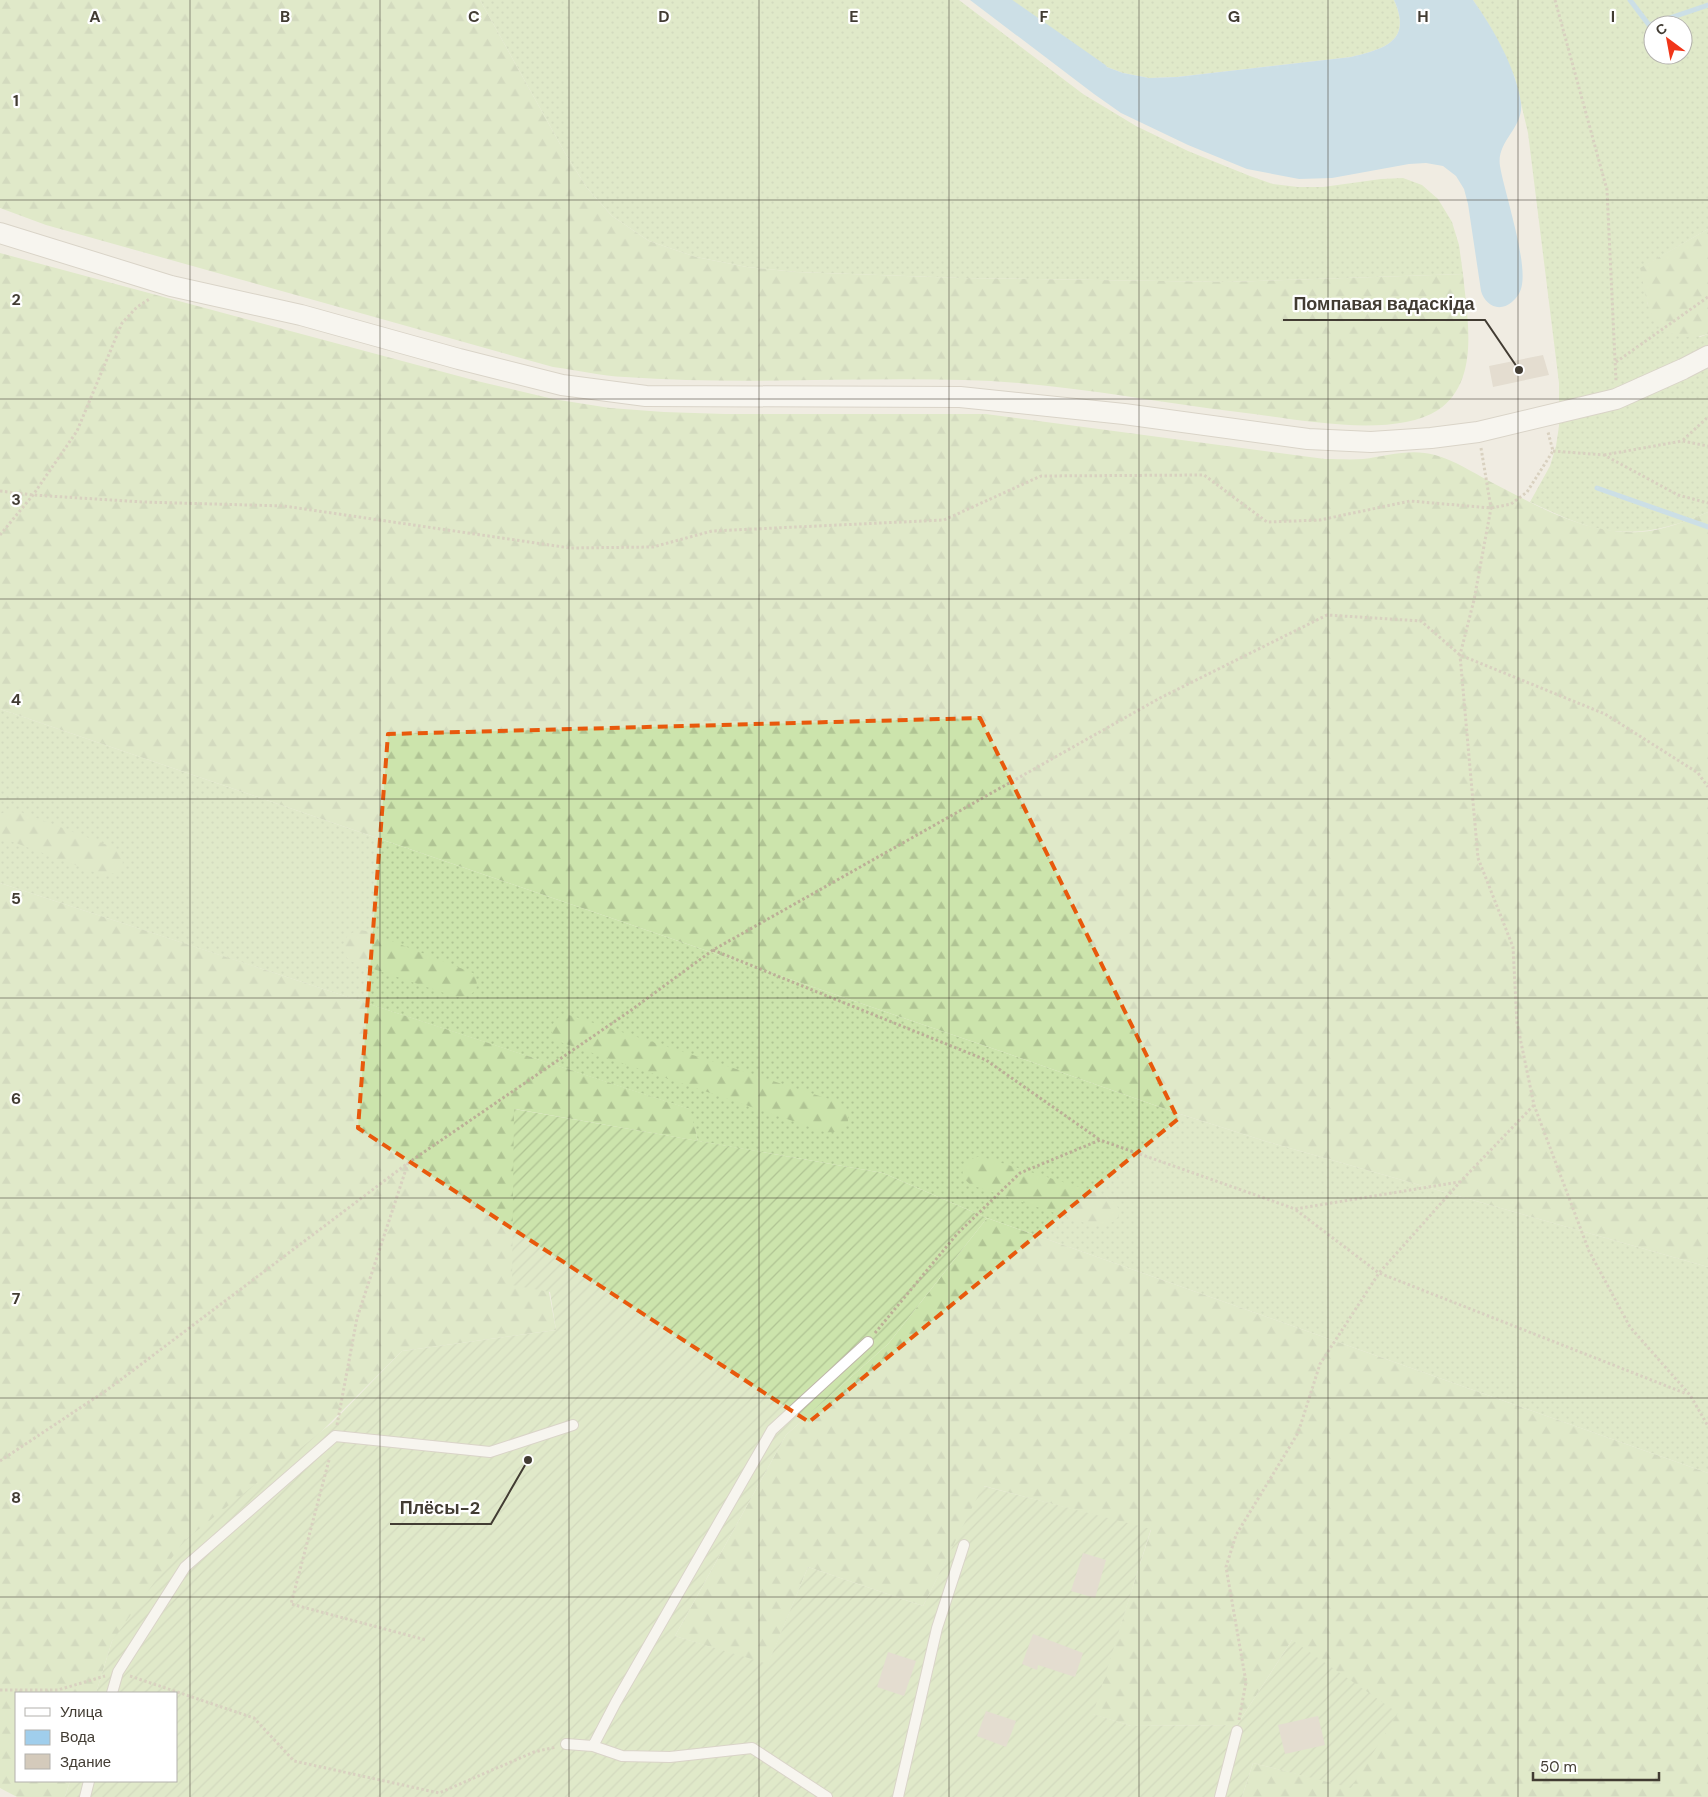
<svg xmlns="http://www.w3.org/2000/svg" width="1708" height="1797" viewBox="0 0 1708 1797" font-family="'DM Sans',sans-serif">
<defs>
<pattern id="grass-dots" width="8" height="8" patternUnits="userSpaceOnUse" patternTransform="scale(1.25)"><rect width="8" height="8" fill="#cce4ac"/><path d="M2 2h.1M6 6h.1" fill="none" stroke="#b0c494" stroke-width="1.8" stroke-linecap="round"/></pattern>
<pattern id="forest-firs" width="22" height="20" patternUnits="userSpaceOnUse" patternTransform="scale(1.25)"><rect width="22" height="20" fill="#cce4ac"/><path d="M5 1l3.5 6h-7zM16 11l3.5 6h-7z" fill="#b0c494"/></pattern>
<pattern id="garden-furrows" width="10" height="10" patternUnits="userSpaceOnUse" patternTransform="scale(1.25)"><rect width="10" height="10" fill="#cce4ac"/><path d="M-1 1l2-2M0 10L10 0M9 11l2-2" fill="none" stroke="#b0c494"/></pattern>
</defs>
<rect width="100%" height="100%" fill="#f0ece2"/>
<path fill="url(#grass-dots)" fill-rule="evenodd" d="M 480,0 L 959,0 L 1083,94 L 1136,126 L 1188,151 L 1250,176 L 1273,184 L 1298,187 L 1323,187 L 1381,179 L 1403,178 L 1422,185 L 1438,199 L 1452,222 L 1459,245 L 1463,274 L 1227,282 L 961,278 L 796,272 L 747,267 L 696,257 L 649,241 L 612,216 L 587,188 L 565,153 Z
M 1008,0 L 1394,0 C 1413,42 1383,49 1351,57 L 1177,77 L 1149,78 L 1123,73 L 1099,64 Z
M 1473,0 L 1708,0 L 1708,229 L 1641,268 L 1648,305 L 1700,337 L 1708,334 L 1708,512 C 1671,529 1631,538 1591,527 C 1570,521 1550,511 1530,502 L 1550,466 L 1556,446 L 1559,426 L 1559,383 L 1528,133 L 1515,78 L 1491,28 ZM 1653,25 L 1683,25 L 1683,55 L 1653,55 Z
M 0,709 L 1003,1052 L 1177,1113 L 1268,1142 L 1708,1267 L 1708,1473 L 987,1218 L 883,1173 L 698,1141 L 689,1109 L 0,883 Z"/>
<path fill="url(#forest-firs)" d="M 0,0 L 480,0 L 565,153 L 587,188 L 612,216 L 649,241 L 696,257 L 747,267 L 796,272 L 961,278 L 1227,282 L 1463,274 C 1467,318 1481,381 1438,410 C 1392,440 1291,418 1238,412 C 1146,401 1056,382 964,380 C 851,377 738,385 625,377 C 601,376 577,370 553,367 L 46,225 L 0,208 Z
M 1708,229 L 1708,334 C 1696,338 1685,338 1673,334 C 1646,325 1646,292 1640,268 Z
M 0,253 L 477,381 L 553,399 L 610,408 L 664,412 L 725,414 L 986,414 L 1325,459 C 1338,459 1350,460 1363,459 C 1387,456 1411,448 1435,455 C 1454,460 1472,472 1489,481 C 1535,505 1586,535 1639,532 C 1662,531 1687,521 1708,512 L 1708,1267 L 1268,1142 L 1177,1113 L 1003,1052 L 0,709 Z
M 10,810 L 18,811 L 110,846 C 130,858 126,875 102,875 L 5,839 L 0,836 L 0,814 Z
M 0,883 L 690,1109 L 698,1141 L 515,1109 L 556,1330 L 402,1351 L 112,1641 L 96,1693 L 16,1693 L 16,1781 L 70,1781 L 65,1797 L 17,1797 L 0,1788 Z
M 360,930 L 366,931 L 473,973 C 483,990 472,997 456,997 L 350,961 C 341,953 341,944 349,934 Z
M 566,1014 L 835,1101 L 845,1106 C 854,1124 844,1134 825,1132 L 560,1042 L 552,1035 C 550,1024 556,1017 566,1014 Z
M 977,1157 L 982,1157 L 1105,1195 C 1131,1211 1118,1228 1091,1225 L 971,1185 L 963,1178 C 961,1167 966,1160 977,1157 Z
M 987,1218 L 1708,1473 L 1708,1797 L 1242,1797 L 1253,1763 L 1351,1787 L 1292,1640 L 1237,1725 L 1131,1726 L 1092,1714 L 1151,1530 L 984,1486 L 923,1606 L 808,1567 L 768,1665 L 675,1636 L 786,1435 L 888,1344 Z"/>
<path fill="url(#garden-furrows)" d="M 514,1109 L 883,1173 L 987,1218 L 888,1344 L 786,1435 L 675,1636 L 768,1664 L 808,1567 L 923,1606 L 983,1486 L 1151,1529 L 1093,1714 L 1131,1726 L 1237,1725 L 1292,1640 L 1398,1713 L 1351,1788 L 1253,1763 L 1242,1797 L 65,1797 L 70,1781 L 176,1781 L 176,1693 L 96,1693 L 112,1641 L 184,1541 L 332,1423 L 402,1351 L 556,1330 L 550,1292 L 512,1285 Z"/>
<path fill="#a0ceec" d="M 970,0 L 1008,0 L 1099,64 L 1123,73 L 1149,78 L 1177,77 L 1351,57 C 1383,49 1413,42 1394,0 L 1473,0 C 1493,28 1516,68 1521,103 C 1524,128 1496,141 1500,166 C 1505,195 1529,264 1521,289 C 1519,295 1516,298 1512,302 C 1499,313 1485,305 1481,291 L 1468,204 L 1464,189 L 1456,176 L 1443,166 L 1426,163 L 1409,164 L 1332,178 L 1299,179 L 1247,169 L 1188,145 L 1121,113 L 1094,94 Z"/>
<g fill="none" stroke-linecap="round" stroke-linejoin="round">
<path stroke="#a0ceec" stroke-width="5" d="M 1008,0 L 1104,67
M 1630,0 L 1649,25 L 1708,5
M 1597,488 L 1708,527"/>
</g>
<path fill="#d4cabb" d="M 1543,355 L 1549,375 L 1493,387 L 1489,366 Z
M 1083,1553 L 1106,1560 L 1095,1598 L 1071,1591 Z
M 1033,1634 L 1083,1653 L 1075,1677 L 1038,1665 L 1037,1670 L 1022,1664 Z
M 888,1652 L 916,1661 L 904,1696 L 877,1687 Z
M 986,1711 L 1016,1721 L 1006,1747 L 977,1736 Z
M 1318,1716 L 1325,1745 L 1285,1754 L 1278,1725 Z"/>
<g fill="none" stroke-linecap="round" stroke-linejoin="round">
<defs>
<path id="lane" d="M 112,1693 L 118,1672 L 185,1567 L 335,1436 L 490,1452 L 573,1425
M 566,1744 L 593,1746 L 622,1756 L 670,1757 L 752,1748 L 827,1797
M 593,1746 L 616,1702 L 772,1430 L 868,1342
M 85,1797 L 89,1781
M 898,1797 L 937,1628 L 964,1545
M 1220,1797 L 1237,1731"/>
<path id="street" d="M 0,233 L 171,286 L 301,315 L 459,359 L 562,385 L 646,396 L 960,397 L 1124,414 L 1308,439 L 1371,442 L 1431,438 L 1478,432 L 1616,399 L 1683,369 L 1708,356"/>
</defs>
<use href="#lane" stroke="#beb6a9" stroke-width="12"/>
<use href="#street" stroke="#beb6a9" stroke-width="22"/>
<path stroke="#bcaf97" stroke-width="3" stroke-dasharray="2.5 2.5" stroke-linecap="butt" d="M 1555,0 L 1607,190 L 1616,381
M 1616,362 L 1708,297
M 1683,440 L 1708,417
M 1481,448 L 1491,508 L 1474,600 L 1460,655 L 1478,858 L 1513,947 L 1517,1023 L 1534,1105 L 1589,1251 L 1630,1327 L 1690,1395 L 1708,1426
M 1553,451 L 1604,455 L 1678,495 L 1708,503
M 1604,455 L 1682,441 L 1708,446
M 0,491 L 33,495 L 143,502 L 284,506 L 570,548 L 653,547 L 712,531 L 944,520 L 1041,476 L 1204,475 L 1267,522 L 1320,520 L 1410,501 L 1491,508 L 1511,504 L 1527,492 L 1553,451 L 1548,432
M 0,535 L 33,495 L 77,431 L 122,323 L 137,307 L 151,298
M 713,950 L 986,1060 L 1100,1140
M 1296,1210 L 1379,1273 L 1687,1394
M 875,1333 L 957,1234 L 1020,1173 L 1100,1140 L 1295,1209 L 1459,1182
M 337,1425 L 357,1318 L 408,1163
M 329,1460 L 291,1604 L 426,1640
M 0,1461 L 107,1390 L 408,1163 L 630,1011 L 713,950 L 1160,698 L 1327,615 L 1421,621 L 1460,655 L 1605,714 L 1698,773 L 1708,787
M 130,1676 L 254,1718 L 294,1761 L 439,1793 L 534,1752 L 556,1747
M 0,1690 L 58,1690 L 105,1676
M 1239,1720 L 1246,1682 L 1226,1567 L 1236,1535 L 1298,1433 L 1320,1364 L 1379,1273 L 1460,1182 L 1534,1105"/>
<use href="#lane" stroke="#fff" stroke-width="10"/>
<use href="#street" stroke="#fff" stroke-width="20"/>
</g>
<path d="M0 0H1708V1797H0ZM 980,718 L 1178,1119 L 809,1422 L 358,1128 L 388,734 Z" fill="#f0ece2" fill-opacity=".55" fill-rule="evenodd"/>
<path fill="none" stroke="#e8590c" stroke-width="4" stroke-dasharray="10 6" stroke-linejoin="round" d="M 980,718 L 1178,1119 L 809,1422 L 358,1128 L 388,734 Z"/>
<path fill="none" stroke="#423c33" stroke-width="1" stroke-opacity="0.55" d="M 190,0 L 190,1797M 380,0 L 380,1797M 569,0 L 569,1797M 759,0 L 759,1797M 949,0 L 949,1797M 1139,0 L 1139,1797M 1328,0 L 1328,1797M 1518,0 L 1518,1797M 0,200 L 1708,200M 0,399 L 1708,399M 0,599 L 1708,599M 0,799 L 1708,799M 0,998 L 1708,998M 0,1198 L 1708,1198M 0,1398 L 1708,1398M 0,1597 L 1708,1597"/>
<g font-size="16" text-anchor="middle" font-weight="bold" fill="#423c33" stroke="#fff" stroke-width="4.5" stroke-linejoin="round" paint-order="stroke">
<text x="95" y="22">A</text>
<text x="285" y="22">B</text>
<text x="474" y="22">C</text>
<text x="664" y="22">D</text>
<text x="854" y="22">E</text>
<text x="1044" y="22">F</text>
<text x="1234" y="22">G</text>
<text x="1423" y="22">H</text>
<text x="1613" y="22">I</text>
<text x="16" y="106">1</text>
<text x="16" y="305">2</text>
<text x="16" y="505">3</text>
<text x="16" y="705">4</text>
<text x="16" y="904">5</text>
<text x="16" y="1104">6</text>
<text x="16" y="1304">7</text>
<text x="16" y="1503">8</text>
</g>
<path fill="none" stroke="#423c33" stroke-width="2" d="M1519 370L1485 320H1283M528 1460L491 1524H390"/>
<g fill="#423c33" stroke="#fff" stroke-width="2">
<circle cx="1519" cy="370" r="5"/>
<circle cx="528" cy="1460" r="5"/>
</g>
<g font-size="18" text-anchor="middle" font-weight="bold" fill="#423c33" stroke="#fff" stroke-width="4.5" stroke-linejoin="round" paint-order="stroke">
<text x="1384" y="310">Помпавая вадаскіда</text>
<text x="440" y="1514">Плёсы-2</text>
</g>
<rect x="15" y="1692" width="162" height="90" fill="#ffffff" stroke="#b3b1ad"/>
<rect x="25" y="1708" width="25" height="8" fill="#ffffff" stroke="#b3b1ad"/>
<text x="60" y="1717" font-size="15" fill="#423c33">Улица</text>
<rect x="25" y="1730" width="25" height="15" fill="#a0ceec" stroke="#b3b1ad"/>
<text x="60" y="1742" font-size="15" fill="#423c33">Вода</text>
<rect x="25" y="1754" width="25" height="15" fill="#d4cabb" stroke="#b3b1ad"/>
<text x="60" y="1767" font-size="15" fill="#423c33">Здание</text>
<g transform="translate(1668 40) rotate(328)"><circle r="24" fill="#ffffff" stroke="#b3b1ad"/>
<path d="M0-4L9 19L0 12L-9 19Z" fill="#f13519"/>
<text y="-8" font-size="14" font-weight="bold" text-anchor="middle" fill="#423c33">С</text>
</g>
<path d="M1533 1772v8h126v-8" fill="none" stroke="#423c33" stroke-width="2.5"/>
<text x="1540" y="1772" font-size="15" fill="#423c33" stroke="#ffffff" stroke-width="4" paint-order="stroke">50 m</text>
</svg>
